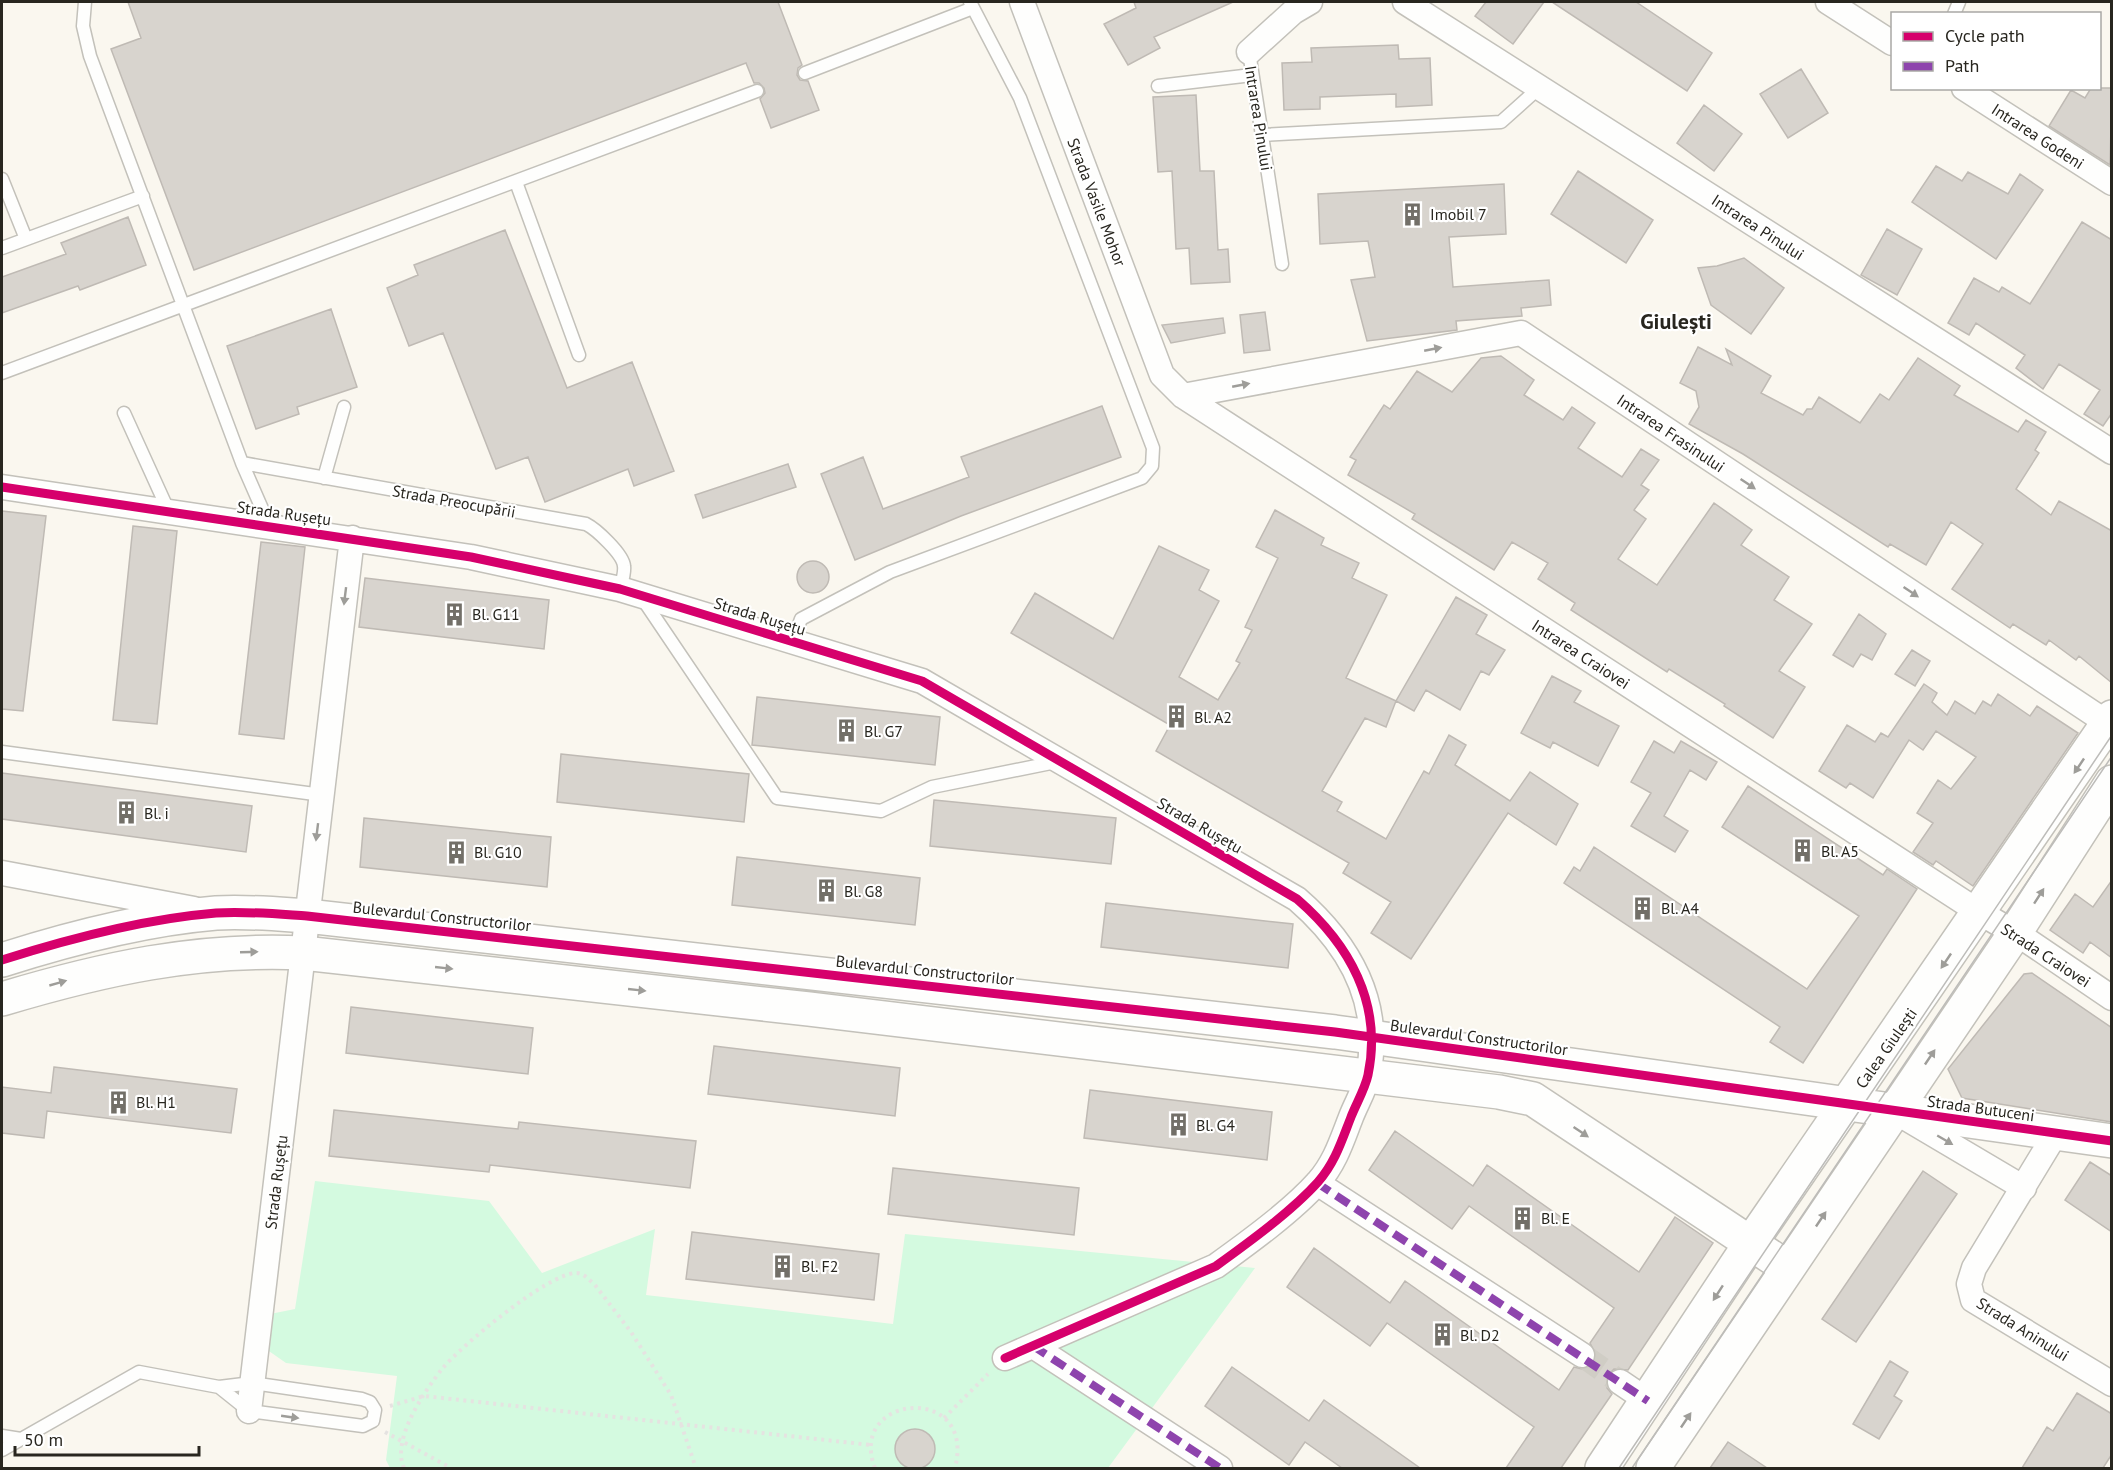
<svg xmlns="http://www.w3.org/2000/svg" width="2113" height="1470" viewBox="0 0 2113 1470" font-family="'PT Sans',sans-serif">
<rect width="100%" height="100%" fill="#faf7ef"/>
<path fill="#d4fae0" d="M 315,1181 L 489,1201 L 542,1273 L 655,1229 L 646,1295 L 893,1324 L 905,1234 L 1255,1268 L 1108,1468 L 390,1468 L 386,1460 L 397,1376 L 286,1363 L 266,1349 L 270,1314 L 295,1309 Z"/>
<path fill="#d8d4ce" stroke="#bfbab4" stroke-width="1.5" d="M 128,2 L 778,2 L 802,65 L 798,68 L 797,75 L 800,80 L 808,81 L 819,110 L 771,128 L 760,99 L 765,93 L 764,88 L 759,83 L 754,83 L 746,63 L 194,270 L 111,49 L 141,38 Z
M 1134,2 L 1233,2 L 1154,37 L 1160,48 L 1128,65 L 1104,24 L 1136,8 Z
M 1486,2 L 1544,2 L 1513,44 L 1475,16 Z
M 1552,2 L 1636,2 L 1712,53 L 1687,91 Z
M 1398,45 L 1399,59 L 1430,58 L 1432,105 L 1396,107 L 1396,94 L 1320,97 L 1320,109 L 1284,110 L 1282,63 L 1312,62 L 1311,48 Z
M 1801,69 L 1828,113 L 1788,138 L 1760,94 Z
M 2091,88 L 2112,88 L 2110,165 L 2049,126 L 2071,90 L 2085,98 Z
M 1196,95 L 1200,171 L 1214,171 L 1218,250 L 1228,249 L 1230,282 L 1191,284 L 1189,248 L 1176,249 L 1172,171 L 1158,172 L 1153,97 Z
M 1704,105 L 1742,134 L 1714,171 L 1677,143 Z
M 1936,166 L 1962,181 L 1968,172 L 2008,194 L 2020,174 L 2043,190 L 1996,259 L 1912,202 Z
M 1578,171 L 1653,220 L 1626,263 L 1551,214 Z
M 1504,184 L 1506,234 L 1449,237 L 1453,287 L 1549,280 L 1551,305 L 1521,308 L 1522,316 L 1456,321 L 1457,330 L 1367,341 L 1351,280 L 1375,277 L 1368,241 L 1320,244 L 1318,194 Z
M 128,217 L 146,265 L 80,290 L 78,286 L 2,313 L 2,277 L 66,254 L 61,243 Z
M 2082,222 L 2112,240 L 2112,413 L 2103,426 L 2084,414 L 2100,390 L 2059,364 L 2043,389 L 2016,368 L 2025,355 L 1976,323 L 1969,335 L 1948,323 L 1974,278 L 1999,292 L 2002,287 L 2030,304 Z
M 1887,229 L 1922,249 L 1897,295 L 1861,275 Z
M 505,230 L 567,388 L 632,362 L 674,471 L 634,486 L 628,469 L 545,502 L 528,457 L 496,469 L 443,333 L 409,346 L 387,288 L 418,275 L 414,265 Z
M 1744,258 L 1784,288 L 1751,334 L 1711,305 L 1698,268 L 1717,266 Z
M 331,309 L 357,387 L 297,407 L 299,414 L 256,429 L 227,346 Z
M 1265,312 L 1270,350 L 1244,353 L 1240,315 Z
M 1223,318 L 1225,333 L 1171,343 L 1162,325 Z
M 1698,347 L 1732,365 L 1726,349 L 1771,376 L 1761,393 L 1803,415 L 1807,409 L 1812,409 L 1819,397 L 1860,423 L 1880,394 L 1889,400 L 1918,358 L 1960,386 L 1954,395 L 2018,432 L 2026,420 L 2046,432 L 2035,450 L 2039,453 L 2016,489 L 2051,515 L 2059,501 L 2112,531 L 2112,683 L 2079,656 L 2076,660 L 2049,640 L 2046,645 L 2013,624 L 2010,628 L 1952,589 L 1983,544 L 1951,522 L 1926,565 L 1890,544 L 1888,547 L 1743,454 L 1689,424 L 1699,407 L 1696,391 L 1680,383 Z
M 1501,356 L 1534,380 L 1524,395 L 1563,420 L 1572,407 L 1595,423 L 1578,448 L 1622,477 L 1641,449 L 1659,460 L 1641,485 L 1649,490 L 1634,510 L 1646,519 L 1618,559 L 1657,585 L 1714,503 L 1752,530 L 1741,545 L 1789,577 L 1774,600 L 1812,624 L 1779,671 L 1805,687 L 1773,738 L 1724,706 L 1725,704 L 1669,669 L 1667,672 L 1571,610 L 1575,603 L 1538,579 L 1548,563 L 1512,542 L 1494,570 L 1412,519 L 1415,514 L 1348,475 L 1356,460 L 1350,457 L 1384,405 L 1390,409 L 1417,371 L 1452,392 L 1481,358 Z
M 1102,406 L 1121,457 L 961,516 L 855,560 L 821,474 L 863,457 L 883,509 L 969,477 L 961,457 Z
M 788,464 L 796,487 L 703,518 L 695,495 Z
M 1275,510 L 1324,538 L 1321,545 L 1359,563 L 1352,578 L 1387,595 L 1346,678 L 1396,701 L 1386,727 L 1365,718 L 1322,791 L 1342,802 L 1337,811 L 1386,839 L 1424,771 L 1429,774 L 1449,735 L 1466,745 L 1455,765 L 1510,801 L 1530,772 L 1578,804 L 1556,845 L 1508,813 L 1411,959 L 1371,933 L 1391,902 L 1343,873 L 1349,863 L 1156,751 L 1170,725 L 1011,633 L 1035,593 L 1113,639 L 1159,546 L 1209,570 L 1199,590 L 1219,601 L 1179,677 L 1218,700 L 1240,663 L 1236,661 L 1252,630 L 1245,627 L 1278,558 L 1256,547 Z
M 2,511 L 46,516 L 23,711 L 2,709 Z
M 133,526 L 177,531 L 157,724 L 113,720 Z
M 261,542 L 305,547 L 284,739 L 239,734 Z
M797 577a16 16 0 1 1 32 0a16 16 0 1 1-32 0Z
M 365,578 L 549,600 L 544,649 L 359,627 Z
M 1456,597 L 1487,615 L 1476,634 L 1505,650 L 1489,675 L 1481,671 L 1460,710 L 1426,690 L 1414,711 L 1396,701 Z
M 1859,614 L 1886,634 L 1872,660 L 1861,654 L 1853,667 L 1833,655 Z
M 1912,650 L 1930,661 L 1915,686 L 1895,674 Z
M 1552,676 L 1581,691 L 1574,702 L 1619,726 L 1598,766 L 1553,742 L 1550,748 L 1521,733 Z
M 1924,684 L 1937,693 L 1932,702 L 1947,715 L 1955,701 L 1975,714 L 1983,701 L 1991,706 L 1998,694 L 2030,716 L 2037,706 L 2078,733 L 1973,886 L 1936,861 L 1933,865 L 1913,852 L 1933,823 L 1917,813 L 1938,780 L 1951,789 L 1976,757 L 1936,731 L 1923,750 L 1909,740 L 1873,798 L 1850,783 L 1846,788 L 1819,771 L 1847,725 L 1875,742 L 1881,733 L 1888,737 Z
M 757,697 L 940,717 L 935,765 L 752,745 Z
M 1654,741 L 1674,753 L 1681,741 L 1717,762 L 1706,780 L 1690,770 L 1664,816 L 1688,831 L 1675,852 L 1631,826 L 1651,793 L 1631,782 Z
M 561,754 L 749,774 L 744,822 L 557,802 Z
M 2,773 L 252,806 L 246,852 L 2,819 Z
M 1748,786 L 1883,875 L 1887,869 L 1917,889 L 1803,1063 L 1770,1042 L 1780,1027 L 1564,883 L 1574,867 L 1580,871 L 1594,847 L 1807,989 L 1859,916 L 1722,827 Z
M 934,800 L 1116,818 L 1111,864 L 930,846 Z
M 364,818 L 551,837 L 547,887 L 360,867 Z
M 737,857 L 920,878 L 915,925 L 732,905 Z
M 2112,880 L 2112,958 L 2090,942 L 2083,953 L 2050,930 L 2075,894 L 2093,907 Z
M 1106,903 L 1293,924 L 1288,968 L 1101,947 Z
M 2032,973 L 2112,1028 L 2112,1122 L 1962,1098 L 1948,1069 L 2024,974 Z
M 351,1007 L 533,1028 L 528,1074 L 346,1053 Z
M 714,1046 L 900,1068 L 895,1116 L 708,1094 Z
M 54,1067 L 237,1089 L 231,1133 L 47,1111 L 44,1138 L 2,1133 L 2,1087 L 51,1093 Z
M 1090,1090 L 1272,1112 L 1267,1160 L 1084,1138 Z
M 334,1110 L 518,1129 L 519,1122 L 696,1141 L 690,1188 L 490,1165 L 489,1172 L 329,1156 Z
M 1395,1131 L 1473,1186 L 1487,1165 L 1639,1272 L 1675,1217 L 1713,1243 L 1628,1370 L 1614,1369 L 1608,1375 L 1607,1388 L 1612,1394 L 1561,1468 L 1506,1468 L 1534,1427 L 1387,1323 L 1370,1346 L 1287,1287 L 1314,1248 L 1390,1303 L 1405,1281 L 1559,1390 L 1574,1367 L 1582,1369 L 1594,1363 L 1596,1355 L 1590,1343 L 1614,1308 L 1469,1206 L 1452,1229 L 1369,1170 Z
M 2090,1162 L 2112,1176 L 2112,1232 L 2065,1200 Z
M 893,1168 L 1079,1188 L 1074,1235 L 888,1214 Z
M 1923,1171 L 1957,1194 L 1856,1342 L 1822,1319 Z
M 692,1232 L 879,1254 L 874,1300 L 686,1279 Z
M 1890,1361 L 1908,1372 L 1894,1396 L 1902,1401 L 1879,1439 L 1853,1424 Z
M 1232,1367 L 1309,1421 L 1324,1400 L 1420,1468 L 1342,1468 L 1305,1442 L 1289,1465 L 1205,1406 Z
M 2077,1393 L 2112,1414 L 2112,1454 L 2103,1468 L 2022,1468 L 2047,1427 L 2053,1431 Z
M895 1449a20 20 0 1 1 40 0a20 20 0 1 1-40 0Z
M 1728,1442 L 1767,1468 L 1710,1468 Z"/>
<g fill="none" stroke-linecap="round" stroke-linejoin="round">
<path stroke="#d0cdc5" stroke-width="24" stroke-dasharray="24 12" stroke-linecap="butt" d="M 1582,1355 L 1620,1382"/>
<defs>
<path id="lane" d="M 85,2 L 83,26 L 90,56 L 242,463 L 270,527
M 1954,14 L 1959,2
M 1249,52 L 1282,264
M 805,73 L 973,8
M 1158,86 L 1252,75
M 1262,135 L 1501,122 L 1540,87
M 2,179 L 26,239
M 516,182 L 579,355
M 2,248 L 143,196
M 2,373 L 757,91
M 124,413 L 169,512
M 242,463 L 586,524 C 596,529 623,554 624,566 C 625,573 622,582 620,589
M 324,478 L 344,407
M 642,598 L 777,798 L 881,811 L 932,787 L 1056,762
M 793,641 L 801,619 L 890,572 L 1142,478 L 1152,466 L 1153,448 L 1020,98 L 970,2
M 2,752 L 322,795
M 2,1436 L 21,1439
M 2,1450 L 139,1372 L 219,1387 L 252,1383 L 362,1399 L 370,1402 L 375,1410 L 373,1421 L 363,1426 L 249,1411 L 219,1387"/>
<path id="street" d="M 1022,2 L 1162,375 L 1183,396 L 1979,912 L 2025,939 L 2112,998
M 1405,2 L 2112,452
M 1828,2 L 1892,43
M 1249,52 L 1293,12 L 1310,2
M 1964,88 L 2112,183
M 1183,396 L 1521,333 L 2112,726
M 2,487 L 471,557 L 620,589 L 922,681 L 1297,899 C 1349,944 1383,1003 1368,1075 C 1365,1089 1356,1104 1351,1117 C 1342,1140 1335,1163 1318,1182 C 1292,1211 1248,1243 1216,1266 L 1005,1358
M 2,873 L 194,909
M 1904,1117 L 2024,1188
M 2056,1133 L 1974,1268 L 1969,1284 L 1973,1300 L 2112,1384
M 1317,1183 L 1582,1355
M 1033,1346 L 1220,1468
M 1620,1382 L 1648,1401
M 249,1411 L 352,538"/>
<path id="secondary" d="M 2,960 C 71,938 143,919 216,913 C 246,911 277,914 307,916 L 1335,1032 L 2112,1141
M 2,999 C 102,969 197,948 303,953 L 809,1009 L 1499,1092 L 1533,1099 L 1788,1268
M 1602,1468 L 1750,1244 L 2112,717
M 1653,1468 L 2015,933 L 2112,782"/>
</defs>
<use href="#lane" stroke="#c3c1ba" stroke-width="15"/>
<use href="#street" stroke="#c3c1ba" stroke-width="27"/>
<use href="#secondary" stroke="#c3c1ba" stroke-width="36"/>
<path stroke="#e5e3e1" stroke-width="4" stroke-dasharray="3 4.5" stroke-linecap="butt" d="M 390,1406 L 424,1396 L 871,1445
M 944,1418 L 988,1374
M 385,1432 L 451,1468
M 404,1468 C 391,1440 424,1392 442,1369 C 460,1347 548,1273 576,1273 C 584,1273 589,1280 595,1285 L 631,1332 L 671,1395 L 696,1468
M 875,1468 C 846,1394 977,1382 955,1468"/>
<use href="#lane" stroke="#fefefd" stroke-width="12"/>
<use href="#street" stroke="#fefefd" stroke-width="24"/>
<use href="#secondary" stroke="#fefefd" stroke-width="33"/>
<path stroke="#bdbcb9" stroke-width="1.5" d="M 1619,1468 L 2112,735
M 1632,1468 L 2112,756"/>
<path stroke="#8e44ad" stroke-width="8" stroke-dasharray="15 8" stroke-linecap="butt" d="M 1317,1183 L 1648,1401
M 1033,1346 L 1220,1468"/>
<defs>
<path id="cycleway" d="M 2,487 L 471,557 L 620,589 L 922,681 L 1297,899 C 1349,944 1383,1003 1368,1075 C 1365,1089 1356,1104 1351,1117 C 1342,1140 1335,1163 1318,1182 C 1292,1211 1248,1243 1216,1266 L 1005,1358
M 2,960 C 71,938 143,919 216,913 C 246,911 277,914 307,916 L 1335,1032 L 2112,1141"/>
</defs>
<use href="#cycleway" stroke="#fff" stroke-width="13"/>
<use href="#cycleway" stroke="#d6006c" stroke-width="9"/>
</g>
<defs><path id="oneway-solid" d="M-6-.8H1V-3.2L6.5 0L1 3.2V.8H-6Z" transform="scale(1.5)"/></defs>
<g fill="#9e9d99">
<use href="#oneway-solid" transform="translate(1433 349) rotate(-11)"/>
<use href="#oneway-solid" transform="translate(1241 385) rotate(-11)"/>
<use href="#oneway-solid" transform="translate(1748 484) rotate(34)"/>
<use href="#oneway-solid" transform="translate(1911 592) rotate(34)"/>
<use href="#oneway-solid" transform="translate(345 596) rotate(97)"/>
<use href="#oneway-solid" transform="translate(2079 766) rotate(124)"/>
<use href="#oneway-solid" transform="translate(317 832) rotate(97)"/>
<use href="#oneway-solid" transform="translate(2039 896) rotate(-57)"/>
<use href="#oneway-solid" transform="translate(249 952) rotate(-2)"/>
<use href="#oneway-solid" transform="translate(1946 961) rotate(124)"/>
<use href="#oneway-solid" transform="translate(444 968) rotate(6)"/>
<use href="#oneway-solid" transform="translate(58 983) rotate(-16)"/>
<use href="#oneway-solid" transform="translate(637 990) rotate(6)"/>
<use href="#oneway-solid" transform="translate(1930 1057) rotate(-56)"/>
<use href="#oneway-solid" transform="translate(1581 1132) rotate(34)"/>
<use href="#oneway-solid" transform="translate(1945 1140) rotate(30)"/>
<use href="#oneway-solid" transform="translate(1821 1219) rotate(-56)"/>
<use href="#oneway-solid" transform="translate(1718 1293) rotate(123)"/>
<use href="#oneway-solid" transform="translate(290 1417) rotate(8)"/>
<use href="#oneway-solid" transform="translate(1686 1420) rotate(-56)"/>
</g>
<defs>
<symbol id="building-bare" viewBox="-9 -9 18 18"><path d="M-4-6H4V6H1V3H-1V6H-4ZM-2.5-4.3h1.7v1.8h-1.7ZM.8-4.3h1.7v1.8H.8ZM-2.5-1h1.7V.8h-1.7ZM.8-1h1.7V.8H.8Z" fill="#726f68" stroke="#fff" stroke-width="2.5" paint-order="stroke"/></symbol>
</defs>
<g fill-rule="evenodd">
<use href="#building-bare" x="1396" y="198" width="33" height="33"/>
<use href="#building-bare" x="438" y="598" width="33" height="33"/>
<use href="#building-bare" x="1160" y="700" width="33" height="33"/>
<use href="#building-bare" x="830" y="714" width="33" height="33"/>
<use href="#building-bare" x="110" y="796" width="33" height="33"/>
<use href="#building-bare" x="1786" y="834" width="33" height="33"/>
<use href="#building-bare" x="440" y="836" width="33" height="33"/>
<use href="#building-bare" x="810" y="874" width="33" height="33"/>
<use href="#building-bare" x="1626" y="892" width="33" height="33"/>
<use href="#building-bare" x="102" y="1086" width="33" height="33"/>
<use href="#building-bare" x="1162" y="1108" width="33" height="33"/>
<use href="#building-bare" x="1506" y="1202" width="33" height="33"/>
<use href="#building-bare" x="766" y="1250" width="33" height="33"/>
<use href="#building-bare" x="1426" y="1318" width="33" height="33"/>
</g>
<g text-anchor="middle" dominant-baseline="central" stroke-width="4.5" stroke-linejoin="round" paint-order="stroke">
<g font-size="16" fill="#28261f" stroke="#fff">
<text transform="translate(1259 118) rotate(81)">Intrarea Pinului</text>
<text transform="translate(2038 136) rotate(33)">Intrarea Godeni</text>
<text transform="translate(1097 202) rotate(69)">Strada Vasile Mohor</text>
<text transform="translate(1758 227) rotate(33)">Intrarea Pinului</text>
<text transform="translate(1671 433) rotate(34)">Intrarea Frasinului</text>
<text transform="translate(454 501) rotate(10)">Strada Preocupării</text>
<text transform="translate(284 513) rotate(8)">Strada Rușețu</text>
<text transform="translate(760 616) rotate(17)">Strada Rușețu</text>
<text transform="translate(1581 654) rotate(33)">Intrarea Craiovei</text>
<text transform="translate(1200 825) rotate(30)">Strada Rușețu</text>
<text transform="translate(442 916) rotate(6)">Bulevardul Constructorilor</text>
<text transform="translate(2046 955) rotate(33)">Strada Craiovei</text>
<text transform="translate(925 970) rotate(6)">Bulevardul Constructorilor</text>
<text transform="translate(1479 1037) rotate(8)">Bulevardul Constructorilor</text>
<text transform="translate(1886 1048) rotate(-55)">Calea Giulești</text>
<text transform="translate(1981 1108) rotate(8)">Strada Butuceni</text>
<text transform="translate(276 1182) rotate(-83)">Strada Rușețu</text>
<text transform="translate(2023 1329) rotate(32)">Strada Aninului</text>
</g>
<g font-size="16" fill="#28261f" stroke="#fff" text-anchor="start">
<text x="1430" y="214">Imobil 7</text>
<text x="472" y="614">Bl. G11</text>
<text x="1194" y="717">Bl. A2</text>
<text x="864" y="731">Bl. G7</text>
<text x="144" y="813">Bl. i</text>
<text x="1821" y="851">Bl. A5</text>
<text x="474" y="852">Bl. G10</text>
<text x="844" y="891">Bl. G8</text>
<text x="1661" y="908">Bl. A4</text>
<text x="136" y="1102">Bl. H1</text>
<text x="1196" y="1125">Bl. G4</text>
<text x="1541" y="1218">Bl. E</text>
<text x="801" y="1266">Bl. F2</text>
<text x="1460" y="1335">Bl. D2</text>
</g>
<g font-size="22" font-weight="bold" fill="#28261f" stroke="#fff">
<text x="1676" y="321">Giulești</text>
</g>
</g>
<rect width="2113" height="1470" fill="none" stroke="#28261f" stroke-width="6"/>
<rect x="1891" y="12" width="210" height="78" fill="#ffffff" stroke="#a9a8a5" stroke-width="1.5"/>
<rect x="1903" y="32" width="30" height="9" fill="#d6006c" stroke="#a9a8a5" stroke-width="1.5"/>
<text x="1945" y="42" font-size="18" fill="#28261f">Cycle path</text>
<rect x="1903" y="62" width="30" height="9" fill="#8e44ad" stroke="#a9a8a5" stroke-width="1.5"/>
<text x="1945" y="72" font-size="18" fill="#28261f">Path</text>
<path d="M15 1446v9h184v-9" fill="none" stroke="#28261f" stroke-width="3"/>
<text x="24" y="1446" font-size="18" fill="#28261f" stroke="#ffffff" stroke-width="4.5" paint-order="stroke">50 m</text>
</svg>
